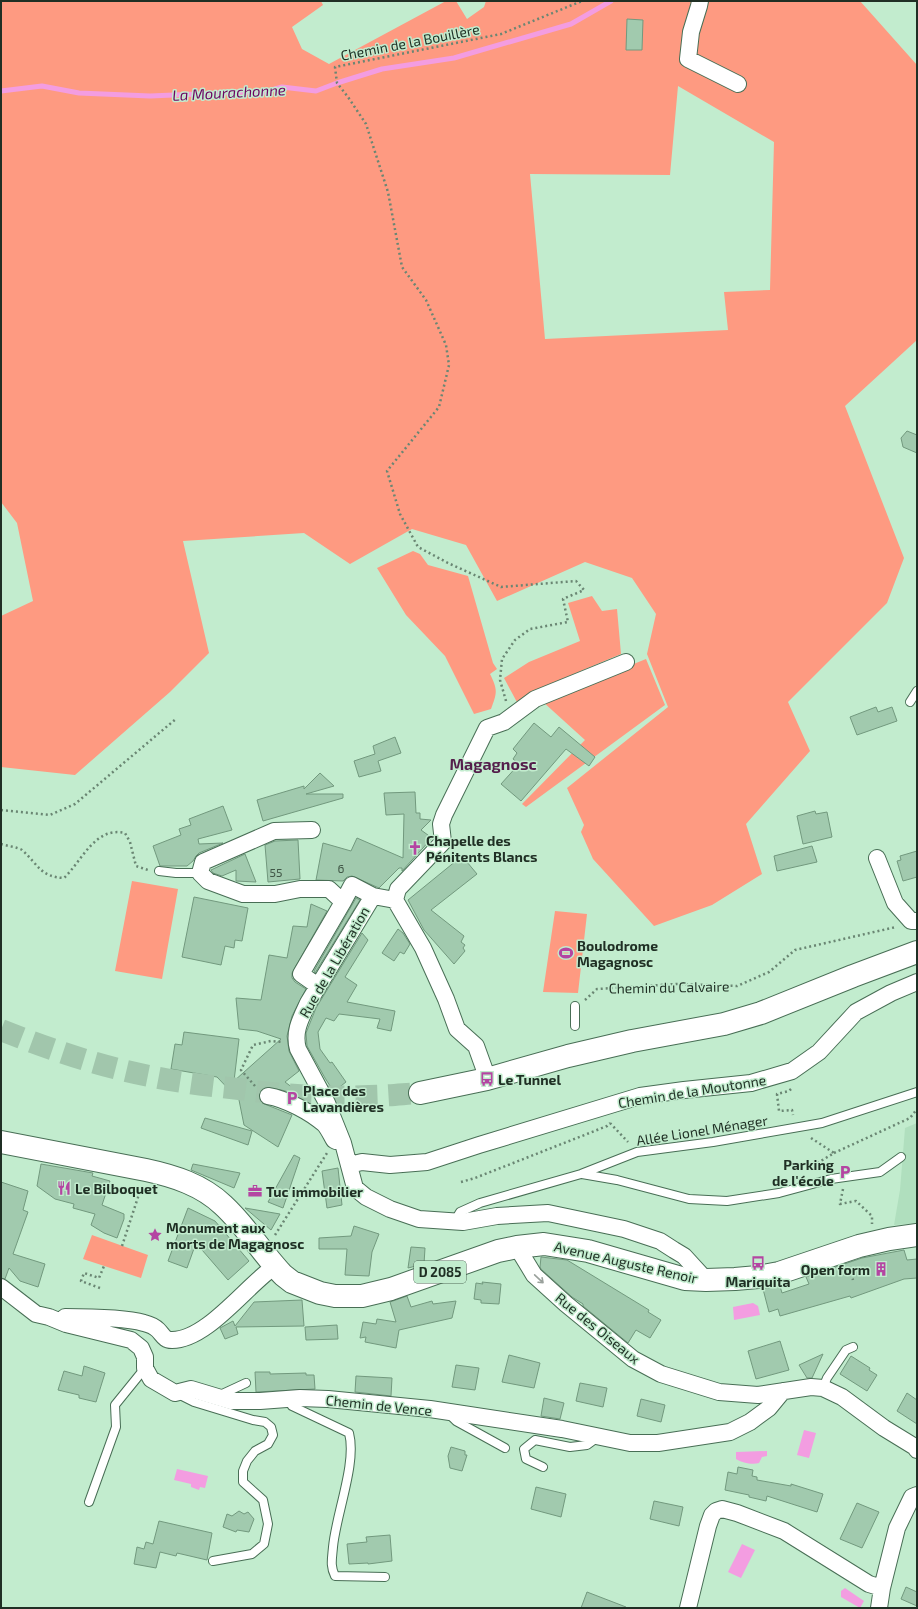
<svg xmlns="http://www.w3.org/2000/svg" width="918" height="1609" viewBox="0 0 918 1609" font-family="'Exo 2',sans-serif">
<rect width="100%" height="100%" fill="#c2ecce"/>
<path fill="#b0dfbe" d="M 917,1123 L 917,1223 L 894,1225 L 900,1190 L 905,1128 Z"/>
<path fill="#fe9a81" fill-rule="evenodd" d="M 1,1 L 321,1 L 323,5 L 292,27 L 302,49 L 329,64 L 446,1 L 456,1 L 467,19 L 484,7 L 486,1 L 860,1 L 917,65 L 917,340 L 845,406 L 904,558 L 887,603 L 788,702 L 810,751 L 746,824 L 762,874 L 712,905 L 654,926 L 593,859 L 581,832 L 584,825 L 567,788 L 668,707 L 647,654 L 656,614 L 632,578 L 585,562 L 497,601 L 466,545 L 412,529 L 350,564 L 304,533 L 183,541 L 209,653 L 170,692 L 75,775 L 1,767 L 1,616 L 33,601 L 17,523 L 1,502 ZM 678,86 L 774,142 L 770,290 L 724,292 L 728,330 L 545,339 L 530,174 L 670,175 Z
M 413,551 L 420,554 L 428,565 L 468,576 L 493,663 L 497,669 L 490,674 C 498,690 497,693 491,709 L 474,714 L 445,656 L 406,615 L 377,568 Z
M 592,596 L 602,611 L 617,609 L 621,654 L 543,687 L 518,704 L 504,678 L 529,662 L 580,641 L 568,603 Z
M 646,659 L 665,705 L 526,807 L 522,804 L 585,740 L 542,701 Z
M 132,881 L 178,889 L 162,979 L 115,971 Z
M 555,911 L 587,914 L 578,993 L 543,992 Z
M 92,1235 L 148,1255 L 141,1278 L 83,1259 Z"/>
<path fill="#f39de1" d="M 753,1303 L 758,1306 L 760,1315 L 734,1320 L 733,1307 Z
M 804,1430 L 816,1433 L 809,1458 L 797,1455 Z
M 767,1451 L 767,1456 L 762,1457 L 759,1463 C 753,1465 742,1463 736,1459 L 736,1452 Z
M 177,1469 L 208,1476 L 205,1488 L 200,1487 L 199,1490 L 191,1487 L 191,1484 L 174,1480 Z
M 742,1544 L 755,1550 L 741,1578 L 728,1572 Z
M 845,1588 L 864,1601 L 860,1608 L 841,1597 L 841,1591 Z"/>
<g fill="none" stroke-linecap="round" stroke-linejoin="round">
<path stroke="#f39de1" stroke-width="5" d="M 1,91 L 42,86 L 79,93 L 150,96 L 245,92 L 261,93 L 282,87 L 316,91 L 337,83 L 382,69 L 454,58 L 571,24 L 611,1"/>
</g>
<path fill="#a1caae" stroke="#72997e" d="M 627,19 L 643,20 L 642,50 L 626,50 Z
M 907,431 L 917,435 L 917,453 L 903,447 L 901,438 Z
M 876,707 L 878,712 L 892,707 L 897,721 L 857,735 L 850,717 Z
M 534,723 L 551,737 L 559,727 L 595,757 L 589,766 L 566,749 L 521,801 L 501,784 L 519,764 L 513,759 L 517,753 L 513,749 Z
M 395,737 L 401,753 L 378,761 L 381,771 L 359,777 L 354,761 L 375,754 L 373,746 Z
M 320,773 L 334,786 L 306,794 L 343,794 L 343,798 L 263,821 L 257,800 L 304,786 L 304,789 Z
M 415,792 L 416,813 L 420,813 L 420,819 L 431,820 L 421,830 L 432,838 L 402,871 L 402,868 L 399,868 L 379,888 L 352,876 L 347,877 L 343,881 L 316,880 L 323,843 L 351,851 L 357,838 L 403,858 L 404,814 L 386,815 L 384,793 Z
M 223,806 L 232,830 L 198,839 L 199,844 L 223,843 L 199,853 L 196,856 L 193,861 L 187,866 L 160,866 L 153,846 L 181,835 L 179,829 L 191,825 L 189,819 Z
M 815,811 L 816,814 L 827,812 L 832,837 L 803,844 L 797,816 Z
M 298,840 L 300,879 L 268,882 L 265,845 L 275,841 Z
M 812,846 L 817,862 L 777,871 L 774,856 Z
M 917,851 L 917,877 L 903,881 L 897,861 L 901,860 L 900,856 Z
M 245,854 L 256,882 L 236,881 L 236,870 L 222,876 L 213,873 L 211,870 Z
M 462,856 L 477,874 L 431,910 L 464,936 L 461,942 L 465,945 L 463,948 L 465,951 L 454,964 L 424,930 L 408,900 Z
M 194,897 L 248,908 L 242,941 L 235,940 L 234,948 L 225,946 L 221,965 L 182,957 Z
M 356,898 L 360,900 L 315,973 L 314,971 Z
M 311,904 L 327,911 L 292,973 L 292,978 L 295,982 L 306,989 L 292,1016 L 287,1036 L 289,1051 L 299,1071 L 285,1082 L 305,1097 L 304,1099 L 285,1091 L 270,1087 L 261,1089 L 259,1094 L 259,1099 L 262,1103 L 292,1115 L 278,1147 L 244,1125 L 239,1100 L 217,1077 L 171,1069 L 175,1044 L 182,1045 L 184,1032 L 239,1039 L 234,1081 L 281,1039 L 257,1031 L 239,1029 L 236,998 L 261,1000 L 269,955 L 287,958 L 293,926 L 307,927 Z
M 398,929 L 403,933 L 410,944 L 404,954 L 400,952 L 394,961 L 382,953 Z
M 362,933 L 368,940 L 345,977 L 357,985 L 347,1002 L 395,1011 L 391,1031 L 377,1028 L 380,1019 L 339,1014 L 334,1021 L 326,1018 L 318,1032 L 320,1049 L 330,1063 L 332,1062 L 346,1082 L 337,1089 L 332,1089 L 325,1078 L 307,1046 L 306,1033 L 316,1008 Z
M 205,1118 L 252,1131 L 248,1145 L 201,1128 Z
M 294,1155 L 300,1158 L 283,1208 L 268,1202 Z
M 41,1164 L 93,1173 L 92,1176 L 110,1181 L 102,1205 L 124,1214 L 124,1219 L 117,1238 L 104,1233 L 91,1225 L 95,1214 L 73,1208 L 74,1204 L 55,1199 L 37,1186 Z
M 193,1164 L 240,1173 L 234,1188 L 191,1170 Z
M 338,1168 L 342,1205 L 327,1208 L 322,1171 Z
M 1,1182 L 28,1191 L 23,1210 L 28,1212 L 13,1254 L 45,1264 L 38,1287 L 20,1281 L 9,1268 L 5,1279 L 1,1278 Z
M 188,1208 L 215,1221 L 249,1261 L 228,1280 L 196,1243 L 187,1268 L 168,1261 Z
M 245,1208 L 280,1214 L 271,1230 Z
M 354,1226 L 379,1234 L 372,1252 L 369,1276 L 345,1275 L 347,1249 L 319,1249 L 319,1238 L 351,1236 Z
M 411,1247 L 425,1248 L 424,1264 L 408,1268 Z
M 904,1250 L 907,1260 L 917,1259 L 917,1278 L 904,1279 L 851,1298 L 850,1296 L 780,1316 L 778,1309 L 769,1312 L 763,1289 L 780,1286 L 782,1293 L 809,1284 L 806,1277 L 862,1258 Z
M 541,1257 L 567,1260 L 649,1310 L 648,1312 L 661,1320 L 650,1338 L 636,1330 L 628,1343 L 583,1306 L 583,1304 L 572,1297 L 541,1269 L 540,1267 Z
M 482,1282 L 501,1284 L 499,1304 L 481,1303 L 481,1300 L 474,1299 L 476,1283 L 483,1284 Z
M 407,1296 L 411,1307 L 432,1301 L 433,1304 L 456,1301 L 452,1318 L 399,1330 L 396,1348 L 365,1342 L 366,1337 L 360,1338 L 363,1322 L 376,1324 L 377,1319 L 396,1322 L 390,1302 Z
M 302,1300 L 304,1326 L 236,1327 L 238,1334 L 225,1339 L 220,1328 L 233,1321 L 235,1326 L 254,1302 Z
M 337,1325 L 338,1339 L 306,1340 L 305,1327 Z
M 780,1341 L 789,1370 L 756,1379 L 748,1351 Z
M 823,1354 L 812,1378 L 807,1378 L 799,1365 Z
M 509,1355 L 540,1363 L 534,1388 L 502,1382 Z
M 851,1356 L 870,1368 L 869,1370 L 877,1375 L 867,1391 L 840,1374 Z
M 456,1365 L 479,1368 L 475,1390 L 452,1387 Z
M 84,1366 L 105,1373 L 96,1402 L 79,1398 L 79,1395 L 58,1390 L 64,1371 L 82,1376 Z
M 255,1372 L 270,1372 L 270,1374 L 306,1373 L 306,1375 L 314,1375 L 315,1389 L 256,1392 Z
M 356,1376 L 392,1378 L 391,1396 L 355,1392 Z
M 580,1383 L 607,1388 L 603,1407 L 576,1401 Z
M 907,1393 L 917,1400 L 917,1424 L 897,1411 Z
M 544,1398 L 564,1403 L 560,1419 L 541,1416 Z
M 641,1399 L 665,1405 L 661,1422 L 637,1416 Z
M 451,1447 L 465,1451 L 465,1455 L 467,1455 L 462,1471 L 450,1468 L 448,1456 Z
M 738,1467 L 753,1470 L 752,1476 L 757,1477 L 757,1480 L 791,1486 L 791,1484 L 823,1494 L 817,1512 L 767,1496 L 766,1501 L 749,1497 L 749,1495 L 725,1490 L 728,1472 L 737,1474 Z
M 536,1487 L 566,1494 L 561,1517 L 531,1509 Z
M 654,1501 L 683,1507 L 679,1526 L 650,1519 Z
M 857,1503 L 879,1512 L 862,1548 L 840,1539 Z
M 239,1511 L 244,1514 L 248,1512 L 254,1519 L 249,1532 L 237,1530 L 236,1532 L 223,1527 L 227,1514 L 232,1516 Z
M 159,1521 L 212,1533 L 207,1560 L 177,1553 L 176,1556 L 160,1552 L 156,1568 L 134,1564 L 137,1547 L 144,1549 L 146,1542 L 153,1544 Z
M 390,1535 L 392,1561 L 368,1564 L 368,1563 L 349,1564 L 347,1544 L 367,1542 L 366,1537 Z
M 906,1587 L 917,1592 L 917,1606 L 901,1599 Z
M 587,1592 L 626,1607 L 625,1608 L 581,1608 Z"/>
<g fill="none" stroke-linecap="round" stroke-linejoin="round">
<path stroke="#a1c6ac" stroke-width="22" stroke-dasharray="22 11" stroke-linecap="butt" d="M 1,1030 C 49,1049 98,1066 149,1076 C 178,1082 209,1086 239,1089 C 281,1095 326,1098 369,1096 C 386,1096 403,1094 420,1093"/>
<defs>
<path id="lane" d="M 910,702 L 917,691
M 159,871 L 176,873 L 200,873
M 575,1006 L 575,1026
M 582,1174 L 617,1180 L 689,1199 L 727,1201 L 779,1193 L 831,1179 L 880,1172 L 901,1157
M 454,1222 L 460,1212 L 480,1203 L 581,1174 L 637,1152 L 713,1142 L 822,1123 L 917,1092
M 823,1388 L 827,1378 L 846,1350 L 853,1347
M 178,1394 L 194,1402 L 253,1420 L 265,1422 L 271,1427 L 273,1435 L 268,1444 L 255,1451 L 247,1461 L 243,1471 L 243,1482 L 263,1500 L 268,1524 L 264,1544 L 252,1554 L 213,1561
M 218,1396 L 246,1383
M 287,1399 L 292,1406 L 349,1433 C 357,1463 336,1514 333,1547 C 332,1559 330,1566 335,1576 L 385,1577
M 449,1414 L 456,1421 L 505,1448
M 543,1467 L 526,1459 L 524,1449 L 535,1440 L 570,1447 L 587,1445 L 598,1437
M 89,1502 L 116,1427 L 115,1405 L 145,1368"/>
<path id="street" d="M 700,1 L 699,6 L 691,32 L 688,59 L 738,84
M 312,830 L 274,831 L 203,862 L 200,873 L 208,881 L 243,894 L 275,894 L 300,889 L 329,889 L 343,902 L 352,885 L 373,896
M 877,858 L 895,903 L 911,921 L 917,921
M 395,900 L 373,896 L 308,1003 C 301,1018 293,1032 298,1049 L 327,1103 L 343,1143 L 355,1188 L 366,1197 L 390,1209 L 419,1219 L 463,1222 L 497,1216 L 548,1213 L 624,1229 L 660,1241 L 674,1250 L 684,1256 L 706,1280
M 395,900 L 398,889 L 443,842 L 441,824 L 444,815 L 487,728 L 504,722 L 535,699 L 626,662
M 395,900 L 423,948 L 446,999 L 457,1029 L 476,1046 L 485,1071 L 487,1079
M 318,986 L 301,974 L 343,902
M 268,1096 C 286,1099 310,1112 324,1124 C 328,1128 331,1135 334,1140 L 336,1141
M 349,1165 L 362,1162 L 390,1165 L 427,1162 L 479,1145 L 640,1096 L 684,1090 L 751,1083 L 792,1071 L 819,1052 L 856,1012 L 891,993 L 917,982
M 517,1247 L 534,1275 L 566,1304 L 633,1359 L 661,1374 L 719,1392 L 758,1395 L 811,1387 L 823,1388 L 842,1397 L 884,1428 L 915,1447 L 917,1450
M 1,1287 L 36,1314 L 49,1317 L 66,1324 L 131,1340 L 141,1348 L 145,1357 L 145,1368 L 151,1379 L 175,1393 L 191,1389 L 231,1401 L 260,1401 L 300,1398 L 328,1399 L 430,1409 L 562,1429 L 630,1443 L 658,1443 L 730,1432 L 750,1422 L 769,1408 L 783,1391
M 65,1317 C 87,1317 123,1317 144,1323 C 148,1324 155,1327 158,1330 C 163,1335 164,1340 172,1340 C 207,1340 246,1286 275,1266
M 688,1608 L 708,1526 L 712,1515 L 716,1511 L 722,1509 L 737,1513 L 784,1531 L 869,1584 L 882,1588
M 879,1608 L 882,1588 L 897,1528 L 912,1497 L 917,1495"/>
<path id="secondary" d="M 420,1093 L 487,1079 L 568,1056 L 632,1041 L 724,1024 L 761,1013 L 853,976 L 917,952"/>
<path id="primary" d="M 1,1142 L 146,1170 C 174,1176 202,1185 223,1205 C 246,1226 262,1253 283,1275 L 292,1282 L 320,1293 L 335,1296 L 362,1296 L 391,1289 L 498,1251 L 517,1247 L 544,1244 L 588,1251 L 685,1279 L 706,1280 L 735,1279 L 758,1277 L 779,1273 L 859,1246 L 889,1239 L 917,1235"/>
</defs>
<use href="#lane" stroke="#486e55" stroke-width="10"/>
<use href="#street" stroke="#486e55" stroke-width="18"/>
<use href="#secondary" stroke="#486e55" stroke-width="24"/>
<use href="#primary" stroke="#486e55" stroke-width="24"/>
<path stroke="#6a8673" stroke-width="2.5" stroke-dasharray="2 3" stroke-linecap="butt" d="M 506,701 L 500,680 L 502,659 L 515,640 L 530,629 L 568,622 L 563,599 L 584,590 L 576,581 L 501,587 L 448,563 L 418,547 L 400,514 L 387,471 L 439,407 L 449,365 L 446,345 L 426,300 L 402,267 L 388,192 L 366,124 L 348,97 L 337,83 L 335,67 L 501,34 L 582,1
M 1,810 L 50,815 L 75,804 L 177,718
M 1,844 C 7,846 17,847 22,850 C 38,864 40,877 64,878 C 82,861 95,826 125,833 L 130,842 L 136,866 L 148,870
M 585,1000 L 597,989 L 676,984 L 737,986 L 769,972 L 795,950 L 896,927
M 255,1086 L 241,1070 L 253,1045 L 271,1041 L 282,1042
M 791,1089 L 789,1091 L 777,1094 L 779,1111 L 792,1110 L 793,1115
M 610,1123 L 628,1142
M 811,1138 L 834,1153 L 816,1164 L 821,1169
M 834,1153 L 910,1118 L 917,1109
M 461,1182 L 475,1178 L 587,1134 L 607,1126 L 610,1123
M 843,1189 L 840,1204 L 856,1201 L 872,1216 L 872,1224
M 275,1235 L 327,1153
M 122,1246 L 141,1188
M 850,1269 L 853,1280
M 100,1288 L 81,1281 L 84,1273 L 99,1278 L 104,1266"/>
<use href="#lane" stroke="#fff" stroke-width="8"/>
<use href="#street" stroke="#fff" stroke-width="16"/>
<use href="#secondary" stroke="#fff" stroke-width="22"/>
<use href="#primary" stroke="#fff" stroke-width="22"/>
</g>
<defs><path id="oneway-shaft" d="M-6 0H5M1.5-3L5.5 0L1.5 3" fill="none" stroke-width="1.6" stroke-linecap="round" stroke-linejoin="round"/></defs>
<use stroke="#9aa19c" href="#oneway-shaft" transform="translate(539 1279) rotate(43)"/>
<defs>
<symbol id="church-bare" viewBox="-9 -9 18 18"><path d="M-1.2-6h2.4v3.5h3.3v2.4h-3.3V6h-2.4V-.1h-3.3v-2.4h3.3Z" fill="#b445a2" stroke="#c2ecce" stroke-width="2.5" paint-order="stroke"/></symbol>
<symbol id="stadium-bare" viewBox="-9 -9 18 18"><path d="M0-5a6.5 5 0 1 0 0 10a6.5 5 0 1 0 0-10ZM-3.5-1.8h7v3.6h-7Z" fill="#b445a2" stroke="#c2ecce" stroke-width="2.5" paint-order="stroke"/></symbol>
<symbol id="bus-bare" viewBox="-9 -9 18 18"><path d="M-5-6H5V4H4V6H2V4H-2V6H-4V4H-5ZM-3.5-4V0h7V-4ZM-3.5 1.2v1.5H-2V1.2ZM2 1.2v1.5H3.5V1.2Z" fill="#b445a2" stroke="#c2ecce" stroke-width="2.5" paint-order="stroke"/></symbol>
<symbol id="parking-bare" viewBox="-9 -9 18 18"><path d="M-3.5-5.5H1a3.5 3.5 0 0 1 0 7H-1V5.5H-3.5ZM-1-3.4V-.6H.8a1.4 1.4 0 0 0 0-2.8Z" fill="#b445a2" stroke="#c2ecce" stroke-width="2.5" paint-order="stroke"/></symbol>
<symbol id="restaurant-bare" viewBox="-9 -9 18 18"><path d="M-5-6h1v4h1v-4h1v4h1v-4h1v5L-1.5 .5V6h-2V.5L-5-1ZM5-6V6H3V1.5H1.5Q1.5-4 5-6Z" fill="#b445a2" stroke="#c2ecce" stroke-width="2.5" paint-order="stroke"/></symbol>
<symbol id="office-bare" viewBox="-9 -9 18 18"><path d="M-6-3h4V-5.5h4V-3h4V5H-6ZM-1-4.5V-3h2v-1.5ZM-6 0V1H6V0Z" fill="#b445a2" stroke="#c2ecce" stroke-width="2.5" paint-order="stroke"/></symbol>
<symbol id="sight-bare" viewBox="-9 -9 18 18"><path d="M0-6L1.8-2.2L6-1.7L2.9 1.2L3.7 5.4L0 3.3L-3.7 5.4L-2.9 1.2L-6-1.7L-1.8-2.2Z" fill="#b445a2" stroke="#c2ecce" stroke-width="2.5" paint-order="stroke"/></symbol>
<symbol id="building-bare" viewBox="-9 -9 18 18"><path d="M-4-6H4V6H1V3H-1V6H-4ZM-2.5-4.3h1.7v1.8h-1.7ZM.8-4.3h1.7v1.8H.8ZM-2.5-1h1.7V.8h-1.7ZM.8-1h1.7V.8H.8Z" fill="#b445a2" stroke="#c2ecce" stroke-width="2.5" paint-order="stroke"/></symbol>
</defs>
<g fill-rule="evenodd">
<use href="#church-bare" x="405" y="838" width="20" height="20"/>
<use href="#stadium-bare" x="556" y="943" width="20" height="20"/>
<use href="#bus-bare" x="477" y="1069" width="20" height="20"/>
<use href="#parking-bare" x="282" y="1088" width="20" height="20"/>
<use href="#parking-bare" x="835" y="1162" width="20" height="20"/>
<use href="#restaurant-bare" x="54" y="1178" width="20" height="20"/>
<use href="#office-bare" x="245" y="1181" width="20" height="20"/>
<use href="#sight-bare" x="145" y="1225" width="20" height="20"/>
<use href="#bus-bare" x="748" y="1253" width="20" height="20"/>
<use href="#building-bare" x="871" y="1259" width="20" height="20"/>
</g>
<g text-anchor="middle" dominant-baseline="central" stroke-width="3" stroke-linejoin="round" paint-order="stroke">
<g font-size="12" fill="#405646">
<text x="341" y="868">6</text>
<text x="276" y="872">55</text>
</g>
<rect fill="#c2ecce" stroke="#506857" stroke-width="1" x="414" y="1261" width="52" height="22" rx="3"/>
<g font-size="13" font-weight="bold" fill="#1f2f24">
<text x="440" y="1272">D 2085</text>
</g>
<g font-size="14" fill="#1f2f24" stroke="#c2ecce">
<text transform="translate(410 42) rotate(-11)">Chemin de la Bouillère</text>
<text transform="translate(334 962) rotate(-60)">Rue de la Libération</text>
<text transform="translate(669 987) rotate(-1)">Chemin du Calvaire</text>
<text transform="translate(692 1091) rotate(-9)">Chemin de la Moutonne</text>
<text transform="translate(702 1130) rotate(-9)">Allée Lionel Ménager</text>
<text transform="translate(626 1262) rotate(13)">Avenue Auguste Renoir</text>
<text transform="translate(598 1328) rotate(39)">Rue des Oiseaux</text>
<text transform="translate(379 1405) rotate(6)">Chemin de Vence</text>
</g>
<g font-size="14" font-weight="bold" fill="#1f2f24" stroke="#c2ecce" text-anchor="start">
<text x="426" y="840">Chapelle des<tspan x="426" dy="16">Pénitents Blancs</tspan></text>
<text x="577" y="945">Boulodrome<tspan x="577" dy="16">Magagnosc</tspan></text>
<text x="498" y="1079">Le Tunnel</text>
<text x="303" y="1090">Place des<tspan x="303" dy="16">Lavandières</tspan></text>
<text x="834" y="1164" text-anchor="end">Parking<tspan x="834" dy="16">de l'école</tspan></text>
<text x="75" y="1188">Le Bilboquet</text>
<text x="266" y="1191">Tuc immobilier</text>
<text x="166" y="1227">Monument aux<tspan x="166" dy="16">morts de Magagnosc</tspan></text>
<text x="870" y="1269" text-anchor="end">Open form</text>
<text x="758" y="1281" text-anchor="middle">Mariquita</text>
</g>
<g font-size="15" font-style="italic" fill="#6d0261" stroke="#c2ecce">
<text transform="translate(229 92) rotate(-3)">La Mourachonne</text>
</g>
<g font-size="16" font-weight="bold" fill="#541e4b" stroke="#c2ecce">
<text x="493" y="763">Magagnosc</text>
</g>
</g>
<rect width="918" height="1609" fill="none" stroke="#1f2f24" stroke-width="4"/>
</svg>
